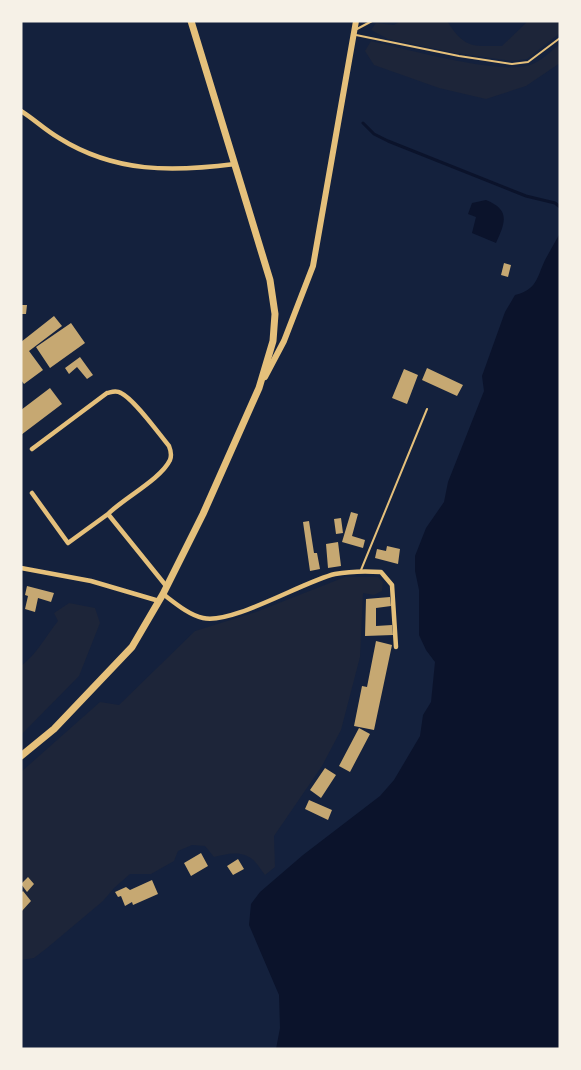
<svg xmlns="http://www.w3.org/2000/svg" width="581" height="1070" viewBox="0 0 581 1070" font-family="Ubuntu,sans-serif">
<rect width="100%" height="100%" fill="#14213d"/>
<path fill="#1d2539" d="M 401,21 L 447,21 C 465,49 472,46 502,46 L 528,21 L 560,21 L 560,33 L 527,59 L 512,61 L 456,53 L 388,39 L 371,30 L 376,23 L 394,25 Z
M 371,41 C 405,49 500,75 530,65 C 540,62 551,51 560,44 L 560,63 L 526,86 L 486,99 L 439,88 L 374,65 L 365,51 Z
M 345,577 L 378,577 L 383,582 L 382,591 L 374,595 L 363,593 L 360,657 L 341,730 L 322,766 L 274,836 L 275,867 L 265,875 C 261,870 257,863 252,859 C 241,850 226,854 214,857 L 205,846 L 192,845 L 178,851 L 174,861 L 151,874 L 130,874 L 114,888 L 103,901 L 47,948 L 34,958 L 21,960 L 21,772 L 100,702 L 119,705 L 195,631 L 256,612 Z
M 69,603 L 95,608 L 100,623 L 79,676 L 21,735 L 21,666 C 36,655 46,636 58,621 L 54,613 Z"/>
<path fill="#0b132b" d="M 486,200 C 511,210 505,223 496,243 L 472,233 L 476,217 L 468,214 L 472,203 Z
M 560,233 L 560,1049 L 276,1049 L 280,1028 L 279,995 L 249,925 L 251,904 L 260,892 L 303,855 L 380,796 L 394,780 L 420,736 L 423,715 L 431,702 L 435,662 L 426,650 L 419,635 L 419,590 L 415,571 L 415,556 L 426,528 L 444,502 L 448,482 L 484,391 L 482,376 L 505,312 L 515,295 C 537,290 537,277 545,260 C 550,251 555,242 560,233 Z"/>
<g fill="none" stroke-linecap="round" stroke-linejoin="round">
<path stroke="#0b132b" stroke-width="3" d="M 363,123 L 374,134 L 388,141 L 526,196 L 555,203 L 560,207"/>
</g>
<path fill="#c6a872" d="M 504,263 L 511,265 L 508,277 L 501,275 Z
M 21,305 L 27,305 L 26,314 L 21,314 Z
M 54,316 L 62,326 L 29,351 L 43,370 L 24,384 L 21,380 L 21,342 Z
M 71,323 L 85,343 L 50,368 L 36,347 Z
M 80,357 L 93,375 L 87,379 L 77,367 L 69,374 L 65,368 Z
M 427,368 L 463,385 L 457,396 L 422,380 Z
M 404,369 L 418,375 L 407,404 L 392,398 Z
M 50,388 L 62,404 L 21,435 L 21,410 Z
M 351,512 L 358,514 L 352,536 L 365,540 L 363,548 L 342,542 Z
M 341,518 L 343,533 L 336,534 L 334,519 Z
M 309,521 L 314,553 L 317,553 L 320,569 L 310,571 L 303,522 Z
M 338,542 L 341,566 L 328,568 L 326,544 Z
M 387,546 L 400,549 L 398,564 L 375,558 L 377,549 L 386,551 Z
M 27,586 L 54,593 L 51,602 L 38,598 L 35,612 L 25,609 L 28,596 L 25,595 Z
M 390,597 L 391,606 L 376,608 L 376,626 L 392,625 L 393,635 L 365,636 L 366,599 Z
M 376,641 L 392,645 L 374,730 L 354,726 L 362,686 L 367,687 Z
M 359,728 L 370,734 L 350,772 L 339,766 Z
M 325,768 L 336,775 L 321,798 L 310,790 Z
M 309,800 L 332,810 L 328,820 L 305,809 Z
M 201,853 L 208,866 L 191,876 L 184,863 Z
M 238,859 L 244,869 L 233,875 L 227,866 Z
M 28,877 L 34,884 L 27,892 L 21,884 Z
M 152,880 L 158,894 L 133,905 L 132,902 L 125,906 L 121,896 L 118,897 L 115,892 L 126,887 L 130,890 Z
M 23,891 L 31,901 L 21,912 L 21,893 Z"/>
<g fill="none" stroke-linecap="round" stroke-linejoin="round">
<path stroke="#e5c07b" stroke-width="2" d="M 357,29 L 372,21
M 356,35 L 459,56 L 512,64 L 528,62 L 560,38
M 361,570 L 427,409"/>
<path stroke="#e5c07b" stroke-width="4.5" d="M 21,111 C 34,119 45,130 59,138 C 115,173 172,172 235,164
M 32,449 L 107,393 C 112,392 116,390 121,393 C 134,399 159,434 169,446 C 171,451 172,455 170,460 C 161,479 124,498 108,514 L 167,587
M 32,493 L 68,543 L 108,514
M 21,568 L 91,581 L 159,601
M 163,594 C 175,603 189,615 203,618 C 232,625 304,581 335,574 C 351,571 366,571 381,572 L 392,585 L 396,647"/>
<path stroke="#e5c07b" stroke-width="6" d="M 265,377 L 284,341 L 313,266 L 356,21"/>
<path stroke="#e5c07b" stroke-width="7" d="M 21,756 L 54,729 L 132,647 L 163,594 L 203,514 L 259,388 L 273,341 L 275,314 L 270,280 L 191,21"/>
</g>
<rect width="581" height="1070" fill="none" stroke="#f6f1e7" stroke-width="45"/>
</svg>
